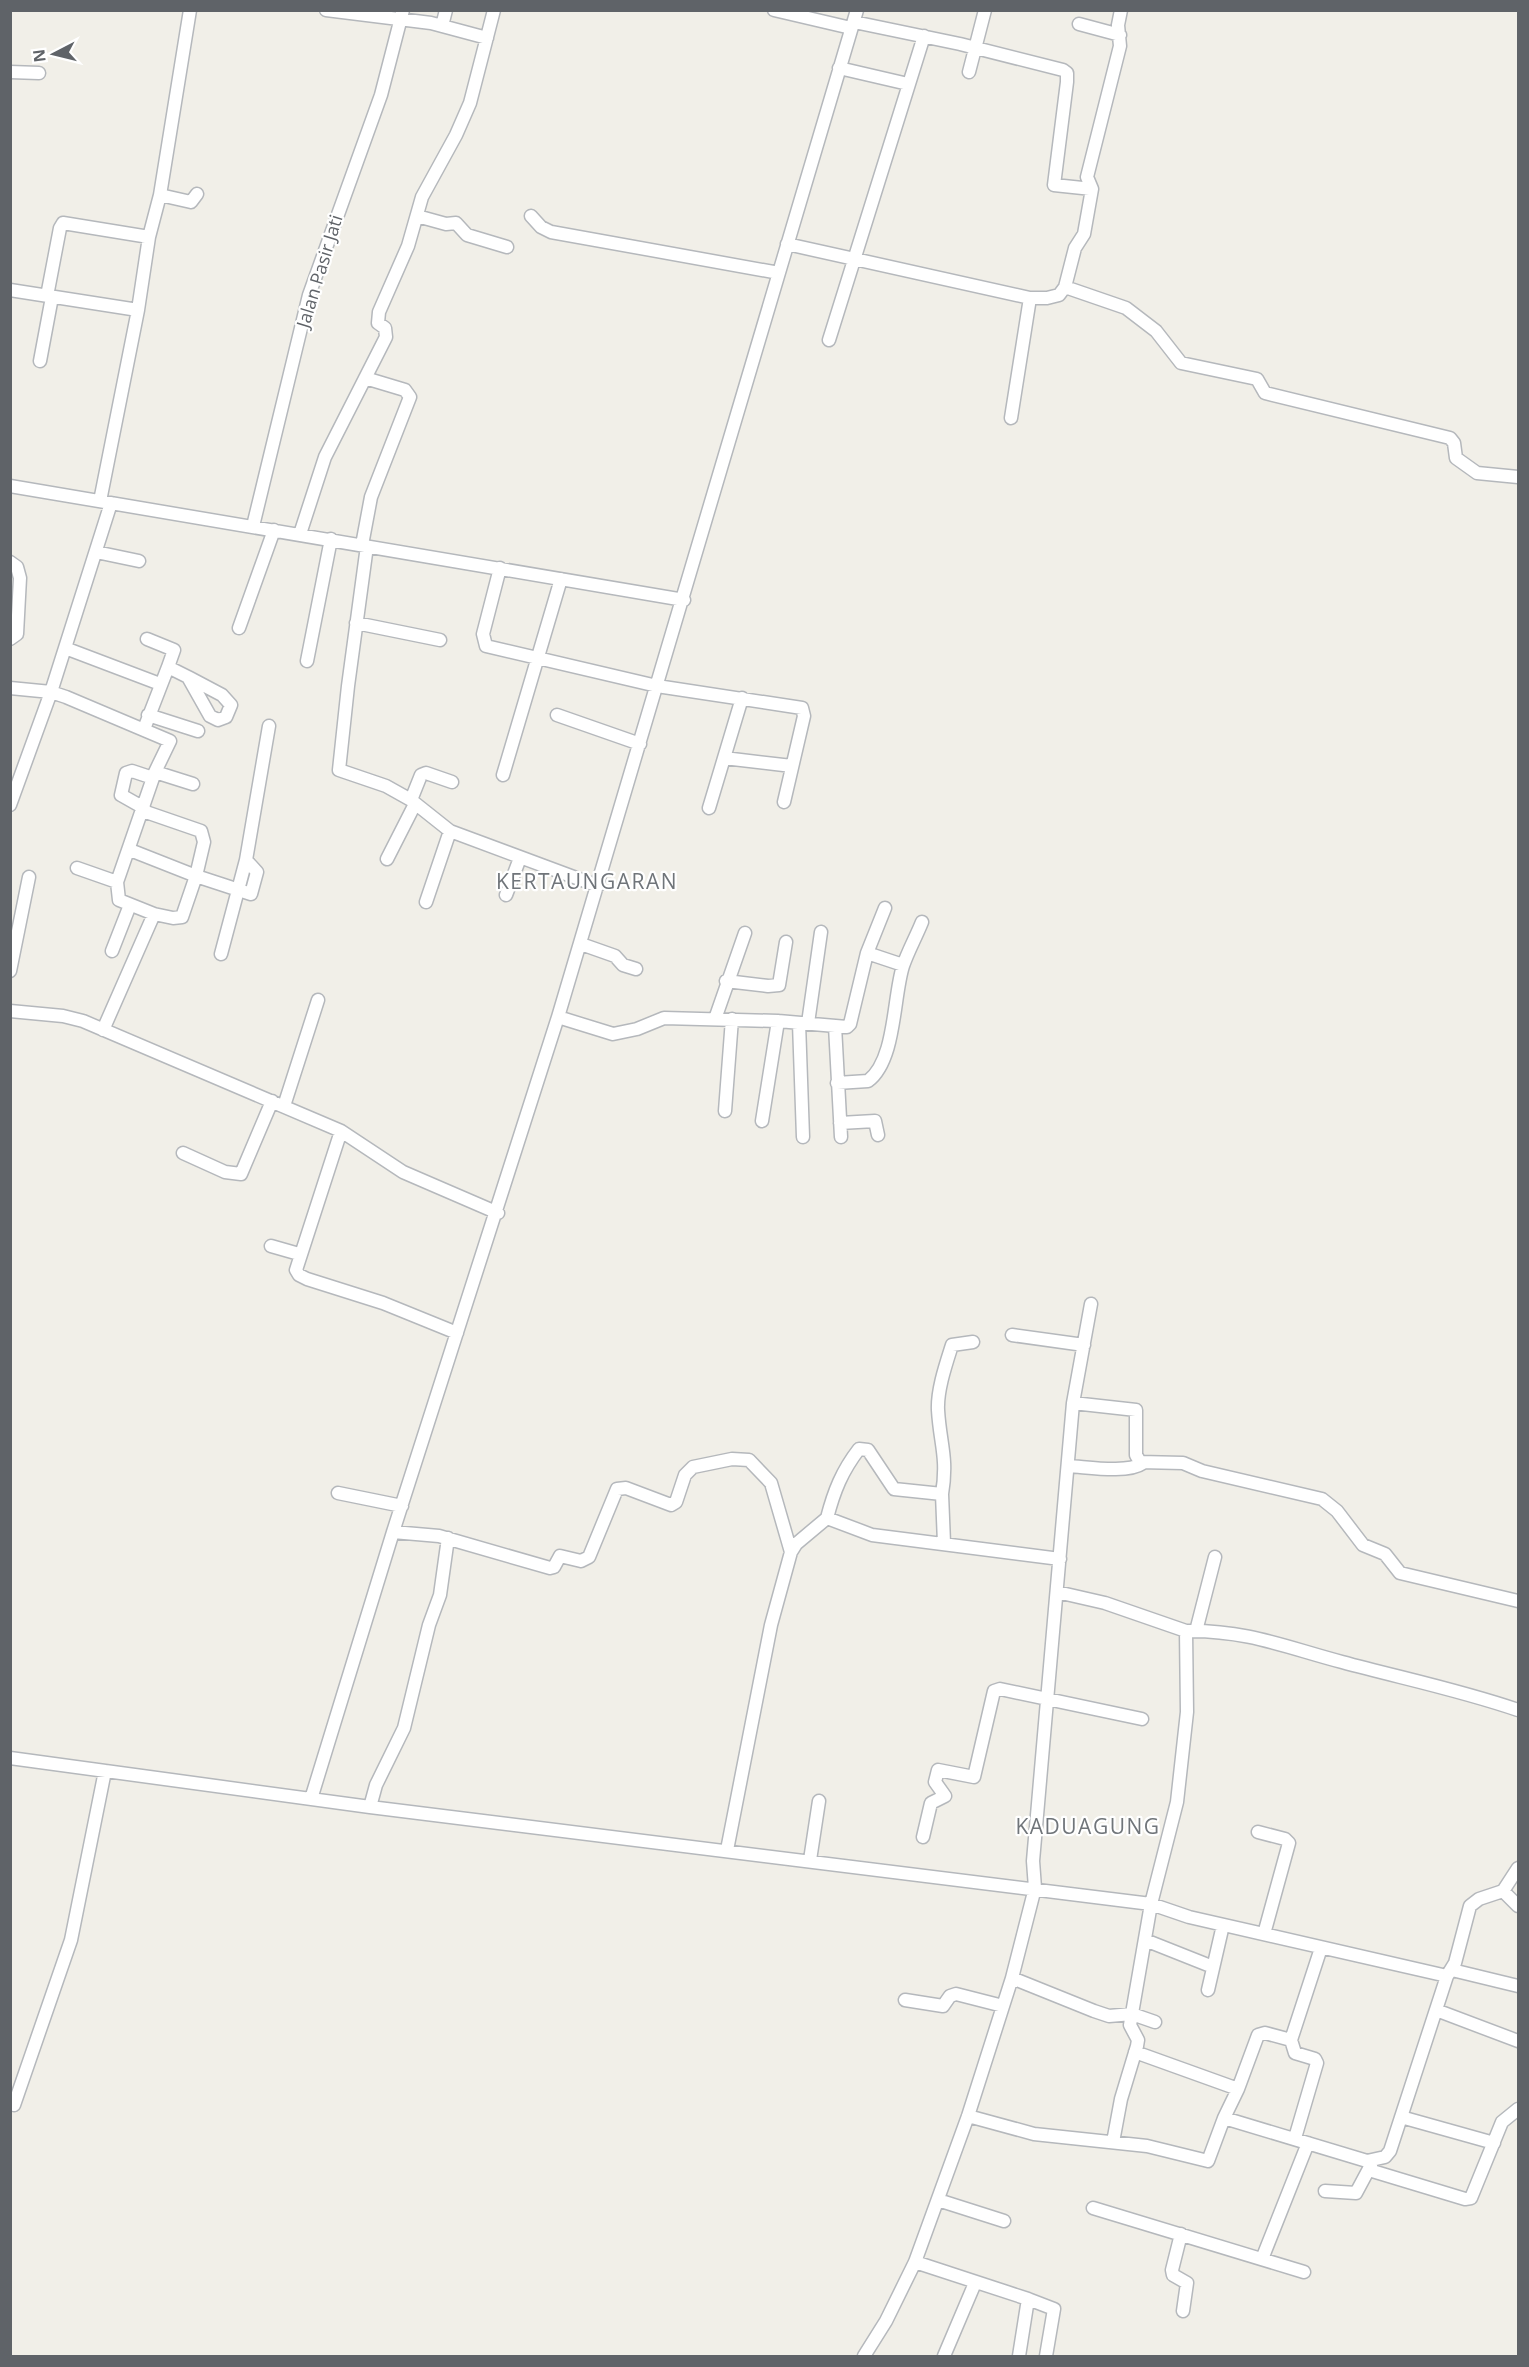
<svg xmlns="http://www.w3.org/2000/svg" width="1529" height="2367" viewBox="0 0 1529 2367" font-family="'Open Sans',sans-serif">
<rect width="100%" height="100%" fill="#f1efe8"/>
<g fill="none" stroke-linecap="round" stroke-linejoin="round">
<defs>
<path id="minor" d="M 326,10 L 431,23 L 487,38
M 774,10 L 851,28
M 854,22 L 960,44 L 1063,70 L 1067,73 L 1067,82 L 1054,185 L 1092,189
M 1079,24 L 1120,35
M 442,26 L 446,10
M 839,68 L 908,84
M 10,72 L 39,73
M 969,72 L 985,10
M 160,195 L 191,202 L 197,194
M 417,216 L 446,224 L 456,223 L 467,235 L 507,247
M 531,216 L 541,227 L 551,232 L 779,273
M 787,244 L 1030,298 L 1047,298 L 1059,295 L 1065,287 L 1075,248 L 1084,234 L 1092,189 L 1087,177 L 1120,46 L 1118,25 L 1121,10
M 1065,287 L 1126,308 L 1156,331 L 1181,363 L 1257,379 L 1265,393 L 1450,438 L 1454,443 L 1456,458 L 1477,473 L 1518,477
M 10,290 L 138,310 L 100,501
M 47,296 L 60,228 L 63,223 L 149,237
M 138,310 L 149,237 L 160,195 L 190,10
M 829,340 L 924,36
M 40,361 L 52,297
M 1011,418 L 1030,298
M 10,486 L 684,600
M 253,526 L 309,295 L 381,95 L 403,10
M 300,534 L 325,457 L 386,337 L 385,328 L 378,323 L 379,312 L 408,246 L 422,197 L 456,135 L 470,103 L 494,10
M 362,545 L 371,497 L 410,397 L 405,390 L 365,378
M 367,546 L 348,686 L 339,770 L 386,786 L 411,800 L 450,831 L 598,886
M 96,552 L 139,561
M 10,562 L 17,567 L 20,578 L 17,634 L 10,639
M 500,568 L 483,634 L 486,646 L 657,686 L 802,708 L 804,716 L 784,802
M 356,623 L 440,640
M 239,628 L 274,530
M 147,639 L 174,650 L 168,667
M 65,648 L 160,684
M 307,661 L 331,539
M 188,677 L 222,695 L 231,705 L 226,717 L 218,720 L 210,716 Z
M 10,688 L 51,692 L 66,697 L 170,741 L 155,772 L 117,882 L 119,900 L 154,914
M 148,715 L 198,731
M 557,715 L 640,744
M 144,729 L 168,667 L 188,677
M 724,758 L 792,766
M 155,772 L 193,784
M 503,775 L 561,579
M 411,800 L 421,775 L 426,773 L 452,782
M 10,805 L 51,692 L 111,503
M 144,808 L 121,795 L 126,773 L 132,771 L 153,778
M 709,808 L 742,698
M 130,850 L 196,876 L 204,842 L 201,831 L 143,811
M 387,859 L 415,804
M 77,868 L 117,882
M 506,895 L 520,858
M 426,902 L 450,831
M 581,944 L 615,956 L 623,965 L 636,969
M 112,951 L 130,905
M 867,953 L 885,908
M 221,954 L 246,860
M 10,971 L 29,877
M 726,981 L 768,986 L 779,985 L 786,942
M 10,1011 L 63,1016 L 83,1021 L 341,1131 L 403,1172 L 498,1213
M 558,1017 L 613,1034 L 637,1029 L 664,1018 L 778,1021 L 847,1027 L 850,1024 L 867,953 L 903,965
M 715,1019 L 745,933
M 799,1023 L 803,1137
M 808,1023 L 821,932
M 835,1026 L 841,1137
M 103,1030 L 154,914 L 173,918 L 182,917 L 196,876 L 251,894 L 257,872 L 246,860 L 269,726
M 837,1083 L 868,1081 C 896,1060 893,997 903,966 C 908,951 916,937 922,922
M 284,1106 L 318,1000
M 725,1111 L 732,1019
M 762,1121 L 778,1021
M 840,1123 L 875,1121 L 878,1135
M 341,1131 L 296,1270 L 299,1275 L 307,1279 L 383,1303 L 457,1333
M 183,1153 L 225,1172 L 241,1174 L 272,1101
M 271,1246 L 299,1254
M 1012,1335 L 1084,1345
M 1073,1403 L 1136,1410 L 1136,1455 L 1140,1462 L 1183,1463 L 1202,1471 L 1322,1499 L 1337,1511 L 1363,1545 L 1385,1554 L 1400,1573 L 1518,1601
M 1069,1466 C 1088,1467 1127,1474 1143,1463
M 338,1493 L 402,1506
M 942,1494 C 948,1457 940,1444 938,1410 C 937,1390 946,1364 952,1345 L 973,1342
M 827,1518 C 834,1491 842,1471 859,1449 L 868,1450 L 894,1489 L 942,1494 L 944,1543
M 393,1532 L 439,1536 L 550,1568 L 554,1567 L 560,1556 L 581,1561 L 589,1557 L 617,1489 L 626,1488 L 671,1505 L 676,1502 L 685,1475 L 693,1467 L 732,1459 L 749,1460 L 771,1483 L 791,1552 L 771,1625 L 727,1850
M 791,1552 L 796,1544 L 827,1518 L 872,1535 L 1060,1559
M 1057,1592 L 1105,1603 L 1186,1631 L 1187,1712 L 1177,1802 L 1151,1904 L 1130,2025 L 1138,2040 L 1137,2046 L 1121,2099 L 1113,2142
M 1186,1631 C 1247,1630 1285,1647 1342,1662 C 1401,1678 1460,1690 1518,1710
M 1196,1631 L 1215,1557
M 10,1758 L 370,1807 L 1151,1904 L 1189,1917 L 1447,1976 L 1390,2151 L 1385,2157 L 1367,2161 L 1224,2118 L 1208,2161 L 1147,2146 L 1034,2134 L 968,2116
M 311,1799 L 393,1532 L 558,1017 L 857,10
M 370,1807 L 376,1785 L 404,1728 L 429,1625 L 440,1595 L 448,1538
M 1258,1832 L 1285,1839 L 1289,1843 L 1264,1934
M 923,1837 L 931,1803 L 945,1796 L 935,1782 L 938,1770 L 974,1777 L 994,1691 L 1000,1689 L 1142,1719
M 810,1860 L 819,1801
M 1503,1891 L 1518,1906
M 1145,1940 L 1213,1967
M 1452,1970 L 1518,1986
M 1447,1976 L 1455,1963 L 1470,1906 L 1479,1899 L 1503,1891 L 1518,1868
M 1012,1978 L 1094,2011 L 1109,2016 L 1132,2014 L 1155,2022
M 1208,1990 L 1223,1925
M 905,2000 L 943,2006 L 950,1996 L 956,1994 L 1003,2006
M 1436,2010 L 1518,2041
M 1135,2052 L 1238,2089
M 14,2105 L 71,1940 L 105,1771
M 1401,2117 L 1494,2143
M 1224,2118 L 1238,2089 L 1258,2035 L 1265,2033 L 1291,2040
M 1295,2138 L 1317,2063 L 1315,2059 L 1295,2053 L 1291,2040 L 1321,1948
M 1369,2170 L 1465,2199 L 1471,2198 L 1502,2122 L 1518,2109
M 1325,2191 L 1356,2193 L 1371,2165
M 938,2200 L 1004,2221
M 1093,2208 L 1304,2272
M 1181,2234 L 1172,2270 L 1173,2275 L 1187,2283 L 1183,2311
M 1262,2259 L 1308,2143
M 915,2262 L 1028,2299 L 1019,2356
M 1028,2299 L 1054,2309 L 1046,2356
M 864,2356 L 886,2321 L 915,2262 L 968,2116 L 1012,1978 L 1035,1888 L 1033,1861 L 1073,1403 L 1091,1304
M 944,2356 L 975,2283"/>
</defs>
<use href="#minor" stroke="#b5b8bc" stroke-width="15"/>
<use href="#minor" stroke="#fff" stroke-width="12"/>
</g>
<g text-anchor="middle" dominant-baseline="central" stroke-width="4.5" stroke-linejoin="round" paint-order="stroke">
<g font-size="18" fill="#5f6368" stroke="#fff">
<text transform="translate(319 271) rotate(-73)">Jalan Pasir Jati</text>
</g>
<g font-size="21" letter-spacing="1.5" fill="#70757a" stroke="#fff">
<text x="587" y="881">KERTAUNGARAN</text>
<text x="1088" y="1826">KADUAGUNG</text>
</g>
</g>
<rect width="1529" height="2367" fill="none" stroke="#5f6368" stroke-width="24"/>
<g transform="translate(54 54) rotate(263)" stroke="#ffffff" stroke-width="4.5" paint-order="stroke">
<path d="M0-4.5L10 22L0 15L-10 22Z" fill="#5f6368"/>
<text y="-9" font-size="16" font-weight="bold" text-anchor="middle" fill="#5f6368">N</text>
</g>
</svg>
